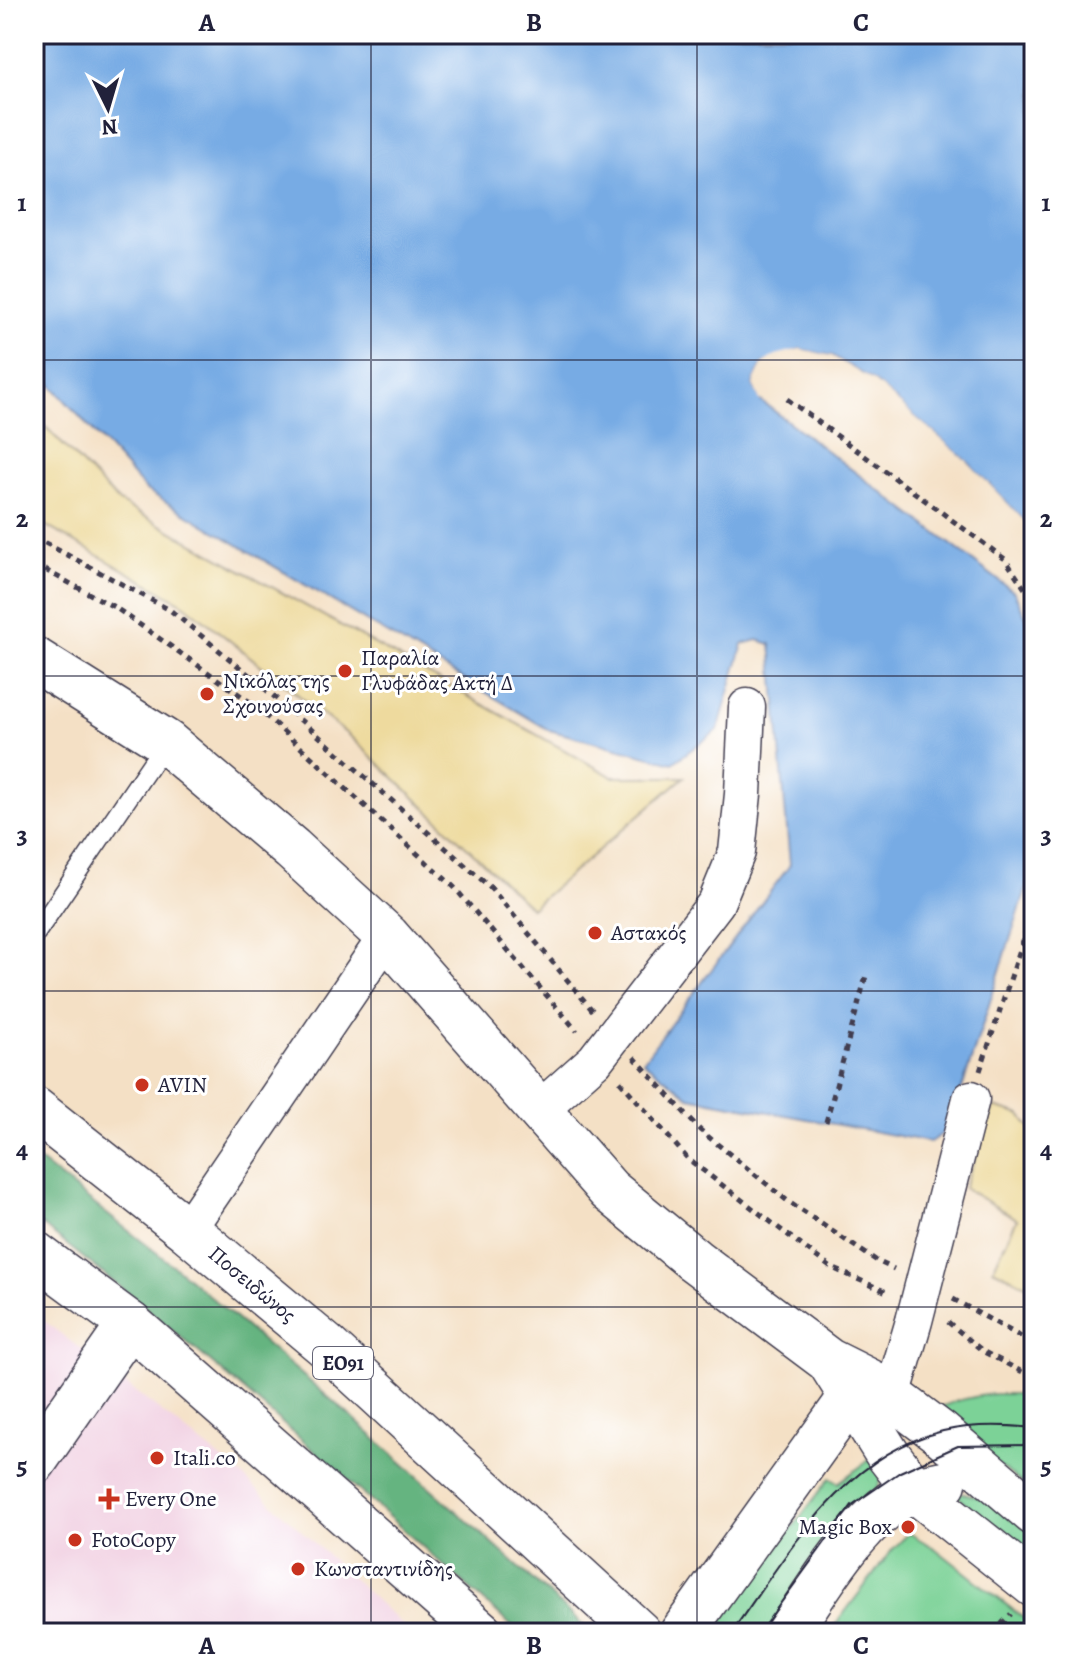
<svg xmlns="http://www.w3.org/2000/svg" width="1068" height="1667" viewBox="0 0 1068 1667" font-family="Alegreya,serif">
<rect width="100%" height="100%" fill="#fff"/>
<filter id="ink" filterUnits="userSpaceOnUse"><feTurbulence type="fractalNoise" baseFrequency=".0125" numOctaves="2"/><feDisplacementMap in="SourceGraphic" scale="16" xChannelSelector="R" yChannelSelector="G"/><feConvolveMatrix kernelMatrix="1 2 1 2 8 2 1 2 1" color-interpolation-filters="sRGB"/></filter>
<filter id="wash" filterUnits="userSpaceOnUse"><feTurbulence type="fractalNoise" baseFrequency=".006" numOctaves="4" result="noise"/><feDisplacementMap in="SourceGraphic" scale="32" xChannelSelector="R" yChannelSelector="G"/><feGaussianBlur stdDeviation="1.8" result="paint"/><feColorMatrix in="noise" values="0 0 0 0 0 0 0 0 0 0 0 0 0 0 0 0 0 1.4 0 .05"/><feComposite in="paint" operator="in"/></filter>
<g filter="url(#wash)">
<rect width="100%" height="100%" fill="#f4e0c5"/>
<path fill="#f1d0e2" d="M 34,1313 L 236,1470 L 411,1633 L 34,1633 Z"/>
<path fill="#7cd297" stroke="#4f7a69" stroke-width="2" d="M 994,1394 L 1034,1394 L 1034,1492 L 929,1413 C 950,1401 970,1397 994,1394 Z
M 876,1455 L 880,1480 L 876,1495 L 767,1633 L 721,1633 L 715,1629 L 830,1478 L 838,1483 Z
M 953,1492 C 991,1495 1006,1513 1034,1535 L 1034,1566 Z
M 909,1533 L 936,1549 L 1027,1621 L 1034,1633 L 829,1633 L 893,1549 Z"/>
<path fill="#65b480" stroke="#446b5e" stroke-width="2" d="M 34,1157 L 180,1271 L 347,1413 L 592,1633 L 519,1633 C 361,1491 202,1349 34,1219 Z"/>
<path fill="#eeda9e" stroke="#887e6c" stroke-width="2" d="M 34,415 L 119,502 L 613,777 L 684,777 L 531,908 L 352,738 L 184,604 L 34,519 Z
M 994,1107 L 1021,1115 L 1034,1132 L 1034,1289 L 993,1269 L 1017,1219 L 964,1188 Z"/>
<path fill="#77abe4" stroke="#4c6690" stroke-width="2" d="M 34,34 L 1034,34 L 1034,531 L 967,461 L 873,381 L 833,356 L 800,349 L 763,363 L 753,384 L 761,401 L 1014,592 L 1034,633 L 1034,865 L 949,1129 L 930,1142 L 689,1097 L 643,1061 L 790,865 L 771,644 L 758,640 L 743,644 L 718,730 L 673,763 L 549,730 L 146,490 L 34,366 Z"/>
<path fill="#f4e0c5" d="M 800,349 L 832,356 L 873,381 L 967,461 L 1034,531 L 1034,535 L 964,463 L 871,384 L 831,359 L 800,353 L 777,359 L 766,366 L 758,384 L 764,399 L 760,401 L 753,384 L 763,363 L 776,355 Z"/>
</g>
<g filter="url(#ink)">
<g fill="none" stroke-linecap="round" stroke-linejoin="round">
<defs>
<path id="service" d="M 34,936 L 166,742"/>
<path id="minor" d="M 539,1110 L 595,1060 L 716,903 L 737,852 L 743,794 L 747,707
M 187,1230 L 387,936
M 892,1396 L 914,1321 L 971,1099"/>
<path id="tertiary" d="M 34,659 L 166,742 L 292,849 L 387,936 L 609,1190 L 694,1260 L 829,1361 L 875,1384 L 939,1432 L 1034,1513
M 829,1361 L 888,1455 L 915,1490 L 1034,1585
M 34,1462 L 130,1324
M 682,1633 L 851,1397
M 788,1633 C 820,1586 860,1514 914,1490 C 923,1486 935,1485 944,1483"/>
<g id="trunk">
<path id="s1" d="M 34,1109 L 187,1230 L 325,1345 L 639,1633"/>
<path d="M 34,1253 L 130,1324 L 481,1633"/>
</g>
</defs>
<use href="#service" stroke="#423e50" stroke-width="21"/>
<use href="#minor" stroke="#423e50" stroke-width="39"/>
<use href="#tertiary" stroke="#423e50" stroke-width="47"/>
<use href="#trunk" stroke="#423e50" stroke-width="47"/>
<path stroke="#423e50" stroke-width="5" stroke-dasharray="6 6" stroke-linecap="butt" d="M 787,399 L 1005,559 L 1034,602
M 34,537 L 170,610 L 254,679 L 491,888 L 593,1011
M 34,564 L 116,608 L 253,704 L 454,887 L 577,1031
M 634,1057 L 700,1130 L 790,1203 L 877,1261 L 894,1269
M 980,1071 L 1034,907
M 620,1081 L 688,1159 L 830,1267 L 889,1293
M 826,1122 L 866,976
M 953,1299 L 1034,1344
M 948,1322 L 984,1352 L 1034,1378
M 993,1633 L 1011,1614"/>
<use href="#service" stroke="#fff" stroke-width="18"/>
<use href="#minor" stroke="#fff" stroke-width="36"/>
<use href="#tertiary" stroke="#fff" stroke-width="44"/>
<use href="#trunk" stroke="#fff" stroke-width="44"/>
<path stroke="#22223b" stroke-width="2" d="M 731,1633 C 787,1556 842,1455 943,1431 C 973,1424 1004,1425 1034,1428
M 759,1633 L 852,1505 L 900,1472 L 958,1446 L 1034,1445"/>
</g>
</g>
<path fill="none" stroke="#22223b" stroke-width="2" stroke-opacity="0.55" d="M 371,34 L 371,1633M 697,34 L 697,1633M 34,360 L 1034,360M 34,676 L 1034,676M 34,991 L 1034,991M 34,1307 L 1034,1307"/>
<g fill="#c8321e" stroke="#fff" stroke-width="3">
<circle cx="345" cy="671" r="8"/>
<circle cx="207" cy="694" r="8"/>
<circle cx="595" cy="933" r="8"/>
<circle cx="142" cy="1085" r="8"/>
<circle cx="157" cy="1458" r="8"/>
<path d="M105 1487h8v8h8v8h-8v8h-8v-8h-8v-8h8z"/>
<circle cx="908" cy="1527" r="8"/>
<circle cx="75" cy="1540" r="8"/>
<circle cx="298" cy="1569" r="8"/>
</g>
<g text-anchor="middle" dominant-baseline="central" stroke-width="6" stroke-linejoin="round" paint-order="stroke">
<rect fill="#fff" stroke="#646476" stroke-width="2" x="313" y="1347" width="60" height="32" rx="6"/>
<g font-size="20" font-weight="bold" fill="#22223b">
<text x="343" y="1363">ΕΟ91</text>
</g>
<g font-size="22" fill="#22223b" stroke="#fff" text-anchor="start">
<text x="361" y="658">Παραλία<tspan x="361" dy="25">Γλυφάδας Ακτή Δ</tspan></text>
<text x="223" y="681">Νικόλας της<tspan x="223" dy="25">Σχοινούσας</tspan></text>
<text x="611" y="933">Αστακός</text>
<text x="158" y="1085">AVIN</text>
<text x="173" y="1458">Itali.co</text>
<text x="125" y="1499">Every One</text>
<text x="892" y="1527" text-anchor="end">Magic Box</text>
<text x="91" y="1540">FotoCopy</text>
<text x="314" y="1569">Κωνσταντινίδης</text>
</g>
<g font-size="22" fill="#22223b" stroke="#fff">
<text stroke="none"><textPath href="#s1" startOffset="280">Ποσειδώνος</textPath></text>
</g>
</g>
<rect width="1068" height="1667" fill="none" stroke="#fff" stroke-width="88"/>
<g transform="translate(108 108) rotate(175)" stroke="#ffffff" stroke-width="6" paint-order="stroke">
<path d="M0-6L14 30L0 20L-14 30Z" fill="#22223b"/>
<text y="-12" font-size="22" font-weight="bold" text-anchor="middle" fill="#22223b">N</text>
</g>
<rect x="44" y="44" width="980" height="1579" fill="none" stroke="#22223b" stroke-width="3"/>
<g font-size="26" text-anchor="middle" font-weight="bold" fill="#22223b">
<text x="207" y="31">A</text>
<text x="534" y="31">B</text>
<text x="861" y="31">C</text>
<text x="22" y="211">1</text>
<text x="1046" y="211">1</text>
<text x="22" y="527">2</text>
<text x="1046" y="527">2</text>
<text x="22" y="843">3</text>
<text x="1046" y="843">3</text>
<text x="22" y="1158">4</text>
<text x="1046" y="1158">4</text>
<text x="22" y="1474">5</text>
<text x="1046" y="1474">5</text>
<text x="207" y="1654">A</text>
<text x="534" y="1654">B</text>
<text x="861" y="1654">C</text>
</g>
</svg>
